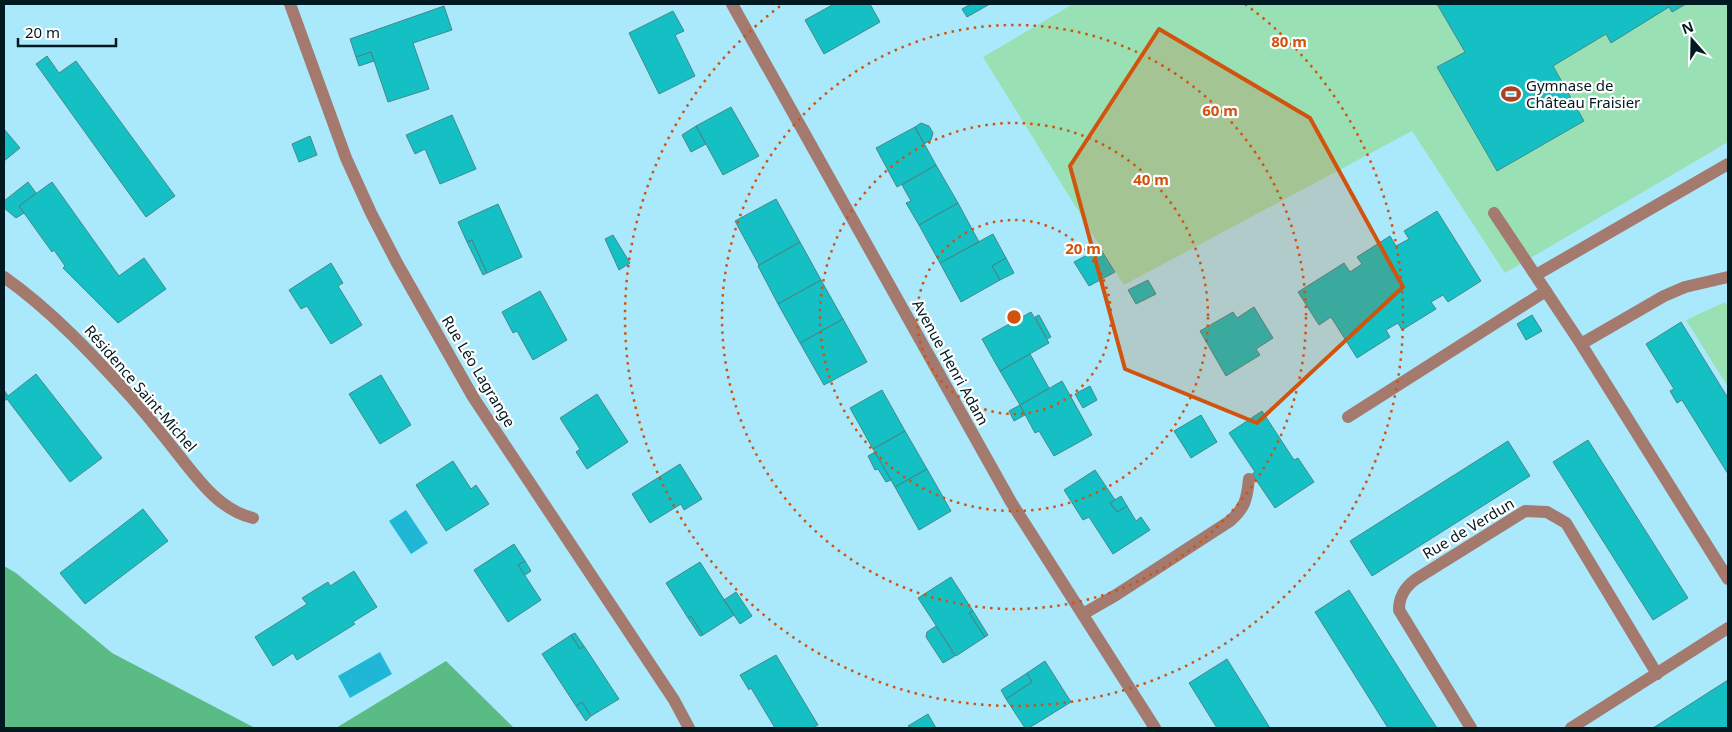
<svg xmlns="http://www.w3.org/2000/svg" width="1732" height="732" viewBox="0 0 1732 732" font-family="'Noto Sans',sans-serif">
<rect width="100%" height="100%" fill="#a9e9fb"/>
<path fill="#99e1b5" d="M 1073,4 L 1728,4 L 1728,142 L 1505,273 L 1412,131 L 1124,285 L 983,57 Z
M 1725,302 L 1728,307 L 1728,387 L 1686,320 Z"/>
<path fill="#5bbb85" d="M 4,566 L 16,573 L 112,653 L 255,728 L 4,728 Z
M 446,661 L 514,728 L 336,728 Z"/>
<path fill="#20b7d6" d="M 406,510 L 428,543 L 411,554 L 389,521 Z
M 380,652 L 392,674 L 350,698 L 338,676 Z"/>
<path fill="#14c0c3" stroke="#45898a" d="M 834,4 L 870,4 L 880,22 L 824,54 L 805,20 Z
M 971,4 L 990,4 L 967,17 L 962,9 Z
M 1437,4 L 1686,4 L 1672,12 L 1669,7 L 1611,43 L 1606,34 L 1553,66 L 1584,121 L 1497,171 L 1437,67 L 1465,52 Z
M 444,6 L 452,30 L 413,43 L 429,89 L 388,102 L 371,52 L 356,57 L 350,39 Z
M 673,11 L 684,31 L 675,35 L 695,76 L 659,94 L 629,33 Z
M 371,52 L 374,61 L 359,66 L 356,57 Z
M 47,56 L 59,73 L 76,61 L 175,196 L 146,217 L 36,64 Z
M 731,107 L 759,156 L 723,175 L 696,126 Z
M 452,115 L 476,169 L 440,184 L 425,149 L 415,154 L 406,135 Z
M 921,123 L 929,126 L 933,133 L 931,140 L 924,144 L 915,127 Z
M 696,126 L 706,144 L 691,152 L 682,135 Z
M 915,127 L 936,165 L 897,187 L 876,148 Z
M 4,129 L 20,148 L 4,161 Z
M 310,136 L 317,155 L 299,162 L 292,144 Z
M 936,165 L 958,203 L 919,225 L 906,203 L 911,201 L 902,185 Z
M 28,182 L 36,193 L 19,206 L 24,213 L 16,218 L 4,208 L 4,201 Z
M 52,182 L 119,276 L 144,258 L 166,289 L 118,323 L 63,268 L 65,266 L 54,250 L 52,252 L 19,206 Z
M 776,199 L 800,242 L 759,265 L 735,221 Z
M 958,203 L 979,242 L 940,263 L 919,225 Z
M 498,204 L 522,257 L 487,273 L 472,240 L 467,242 L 458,222 Z
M 1437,211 L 1481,281 L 1448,302 L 1443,295 L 1431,302 L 1436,309 L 1402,330 L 1398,323 L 1386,330 L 1390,337 L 1357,358 L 1331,317 L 1319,325 L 1298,292 L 1344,263 L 1350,272 L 1362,264 L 1357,257 L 1390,236 L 1396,246 L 1409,239 L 1404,231 Z
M 993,234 L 1006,258 L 992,266 L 1000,280 L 961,302 L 940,263 Z
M 613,235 L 630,263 L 619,270 L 605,239 Z
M 472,240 L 487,273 L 483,275 L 467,242 Z
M 800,242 L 821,280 L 778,304 L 758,266 Z
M 1100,248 L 1115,272 L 1089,286 L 1074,262 Z
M 1006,258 L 1014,273 L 1000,280 L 992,266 Z
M 331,263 L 343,283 L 338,286 L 362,325 L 331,344 L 307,306 L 301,309 L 289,290 Z
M 821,280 L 843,319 L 800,343 L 778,304 Z
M 1148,280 L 1156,294 L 1136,304 L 1128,290 Z
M 540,291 L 567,340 L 533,360 L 517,331 L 513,333 L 502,312 Z
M 1254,307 L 1273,338 L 1256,349 L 1260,355 L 1226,376 L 1200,331 L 1233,312 L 1237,318 Z
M 1031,312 L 1049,343 L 1000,371 L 982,339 Z
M 1039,315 L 1051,337 L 1047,339 L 1035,317 Z
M 1532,315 L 1542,331 L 1526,340 L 1517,324 Z
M 843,319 L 867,362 L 824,385 L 800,343 Z
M 1681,322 L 1728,398 L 1728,474 L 1682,400 L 1677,403 L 1670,391 L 1674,389 L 1646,344 Z
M 1030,354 L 1049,388 L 1020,405 L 1000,371 Z
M 36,374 L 102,458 L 70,482 L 7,399 L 4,401 L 4,390 L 8,396 Z
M 381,375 L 411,425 L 380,444 L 349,394 Z
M 1062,381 L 1092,435 L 1054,456 L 1039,431 L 1035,433 L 1020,405 Z
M 1090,386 L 1097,400 L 1083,408 L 1075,394 Z
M 882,390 L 905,431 L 873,449 L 850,408 Z
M 597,394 L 628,442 L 587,469 L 576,452 L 580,449 L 560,418 Z
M 1020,405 L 1025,415 L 1014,421 L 1009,411 Z
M 1262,411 L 1294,460 L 1298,458 L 1314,482 L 1275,508 L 1252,474 L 1255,472 L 1229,433 Z
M 1201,415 L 1217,442 L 1191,458 L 1174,431 Z
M 905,431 L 927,469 L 895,487 L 873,449 Z
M 1588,440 L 1688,598 L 1653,620 L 1553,462 Z
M 1508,441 L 1530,476 L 1372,576 L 1350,541 Z
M 875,452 L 891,480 L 886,482 L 878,469 L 875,470 L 868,456 Z
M 453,461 L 471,489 L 476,485 L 489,504 L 446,531 L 416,485 Z
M 680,464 L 702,499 L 684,510 L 681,504 L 650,523 L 632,494 Z
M 927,469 L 951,511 L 919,530 L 895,487 Z
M 1095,470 L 1115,500 L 1110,503 L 1117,512 L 1127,506 L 1136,521 L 1141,517 L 1150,530 L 1113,554 L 1089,517 L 1083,520 L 1064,490 Z
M 1121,496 L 1127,506 L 1117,512 L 1110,503 Z
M 143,509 L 168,541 L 85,604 L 60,573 Z
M 514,544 L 525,561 L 518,565 L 541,600 L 508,622 L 474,570 Z
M 525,561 L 531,571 L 525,575 L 518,565 Z
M 700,562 L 734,615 L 703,635 L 691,616 L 688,618 L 666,583 Z
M 354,571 L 377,607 L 353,622 L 355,624 L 297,660 L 293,653 L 273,666 L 255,637 L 307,604 L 302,598 L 328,582 L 330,586 Z
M 951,577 L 973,611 L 969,613 L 985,637 L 956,656 L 918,598 Z
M 1349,590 L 1426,711 L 1437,728 L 1388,728 L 1315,612 Z
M 736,592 L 752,616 L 740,624 L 724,600 Z
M 973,611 L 988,635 L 985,637 L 969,613 Z
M 691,616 L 703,635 L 700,636 L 688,618 Z
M 936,626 L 955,656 L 943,663 L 926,637 L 927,632 Z
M 575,633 L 584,646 L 580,649 L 571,635 Z
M 571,635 L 580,649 L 584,646 L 619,699 L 591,716 L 582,702 L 576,706 L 542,654 Z
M 776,655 L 818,725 L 812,728 L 775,728 L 751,688 L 749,690 L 740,675 Z
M 1227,659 L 1270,728 L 1217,728 L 1189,683 Z
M 1045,661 L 1071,702 L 1029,728 L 1025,728 L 1006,699 L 1032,682 L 1027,673 Z
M 1027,673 L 1032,682 L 1006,699 L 1001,690 Z
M 1728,680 L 1728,728 L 1653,728 Z
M 582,702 L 591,716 L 586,721 L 576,706 Z
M 928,714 L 936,728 L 910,728 L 908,726 Z"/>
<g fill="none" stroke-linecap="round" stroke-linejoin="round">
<path stroke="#a47a6f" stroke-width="12" d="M 1536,275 L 1728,164
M 1348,417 L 1546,291
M 1083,614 L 1116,595 L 1230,521 C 1245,508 1247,499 1249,479"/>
<path stroke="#a47a6f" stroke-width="12" d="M 290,4 L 346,158 L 371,213 L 397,263 L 473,397 L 674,700 L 689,728
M 732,4 L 1011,502 L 1155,728
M 1494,213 L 1581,344 L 1728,579
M 4,277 C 52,311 92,354 131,397 C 147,415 162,434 177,453 C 198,479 219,510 253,518
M 1581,344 L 1664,296 L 1685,287 L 1728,277
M 1471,728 L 1399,610 C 1399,596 1405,587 1416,579 L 1525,511 L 1547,512 L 1566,523 L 1657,674
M 1571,728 L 1728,628"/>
</g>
<path fill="#d1530e" fill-opacity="0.2" stroke="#d1530e" stroke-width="4" stroke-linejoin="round" d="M 1159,29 L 1310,118 L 1403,287 L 1257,423 L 1125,369 L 1070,166 Z"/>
<g fill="none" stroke="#d1530e" stroke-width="2.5" stroke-dasharray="2.5 5">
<circle cx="1014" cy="317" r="97"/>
<circle cx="1014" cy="317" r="194"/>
<circle cx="1014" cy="317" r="292"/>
<path d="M1245 4A389 389 0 1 1 783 4"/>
</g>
<defs>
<symbol id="stadium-bare" viewBox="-9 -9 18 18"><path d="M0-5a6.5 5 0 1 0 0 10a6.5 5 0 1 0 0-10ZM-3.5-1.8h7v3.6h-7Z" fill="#aa4224" stroke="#fefefe" stroke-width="2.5" paint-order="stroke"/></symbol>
</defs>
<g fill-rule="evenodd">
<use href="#stadium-bare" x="1497" y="80" width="28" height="28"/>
</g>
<g text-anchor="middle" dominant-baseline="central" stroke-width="4.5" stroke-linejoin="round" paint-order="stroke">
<g font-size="15" fill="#011a21" stroke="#fefefe" text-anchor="start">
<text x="1526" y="85">Gymnase de<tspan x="1526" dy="17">Château Fraisier</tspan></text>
</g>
<g font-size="15" fill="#011a21" stroke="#fefefe">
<text transform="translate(951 362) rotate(61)">Avenue Henri Adam</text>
<text transform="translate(479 371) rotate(59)">Rue Léo Lagrange</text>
<text transform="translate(141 388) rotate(49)">Résidence Saint-Michel</text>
<text transform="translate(1468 528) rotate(-31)">Rue de Verdun</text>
</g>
</g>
<circle cx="1014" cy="317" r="8" fill="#d1530e" stroke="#fefefe" stroke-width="2.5"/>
<g font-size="15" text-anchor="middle" font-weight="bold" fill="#d1530e" stroke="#fefefe" stroke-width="4.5" stroke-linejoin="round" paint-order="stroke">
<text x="1289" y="47">80 m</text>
<text x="1220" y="116">60 m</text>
<text x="1151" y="185">40 m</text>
<text x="1083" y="254">20 m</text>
</g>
<rect width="1732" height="732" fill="none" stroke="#011a21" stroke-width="10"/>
<g transform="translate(1692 40) rotate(340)" stroke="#fefefe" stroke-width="4" paint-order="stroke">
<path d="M0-4L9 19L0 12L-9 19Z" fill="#011a21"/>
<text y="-8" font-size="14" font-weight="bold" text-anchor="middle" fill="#011a21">N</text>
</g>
<path d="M18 38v8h98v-8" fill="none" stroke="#011a21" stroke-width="2.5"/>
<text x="25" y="38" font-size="15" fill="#011a21" stroke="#fefefe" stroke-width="4" paint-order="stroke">20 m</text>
</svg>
